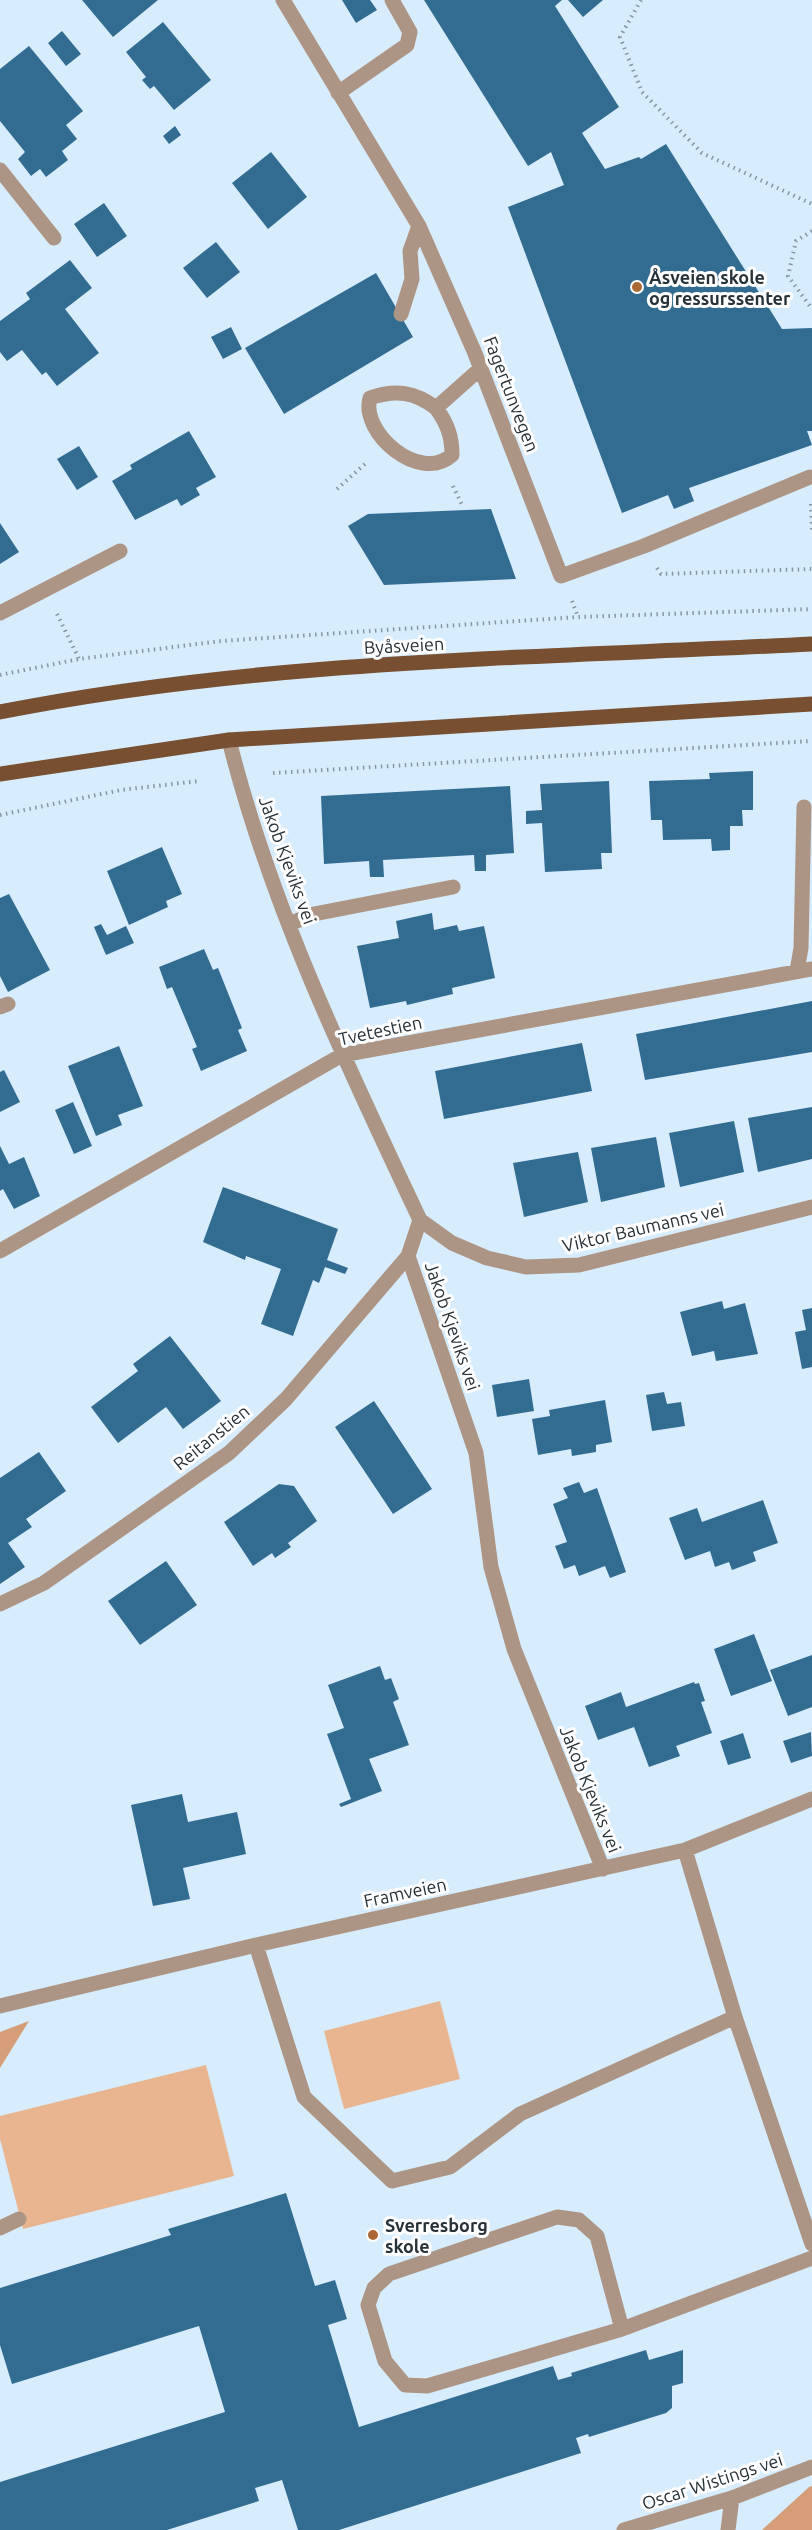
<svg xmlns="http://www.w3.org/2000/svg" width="812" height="2530" viewBox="0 0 812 2530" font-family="Ubuntu,sans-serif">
<rect width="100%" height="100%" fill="#d7edfe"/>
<path fill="#e9b591" d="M 440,2001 L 460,2079 L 344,2109 L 324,2031 Z
M 206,2065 L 234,2176 L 23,2229 L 0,2139 L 0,2116 Z"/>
<path fill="#d59e78" d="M 29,2021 L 0,2068 L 0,2032 Z
M 812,2486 L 812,2530 L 762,2530 L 809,2487 Z"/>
<path fill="#336c91" d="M 82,0 L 158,0 L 113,37 Z
M 342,0 L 370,0 L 377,10 L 356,23 Z
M 424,0 L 562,0 L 555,6 L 619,107 L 582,133 L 605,169 L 639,157 L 641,159 L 666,144 L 782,329 L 812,328 L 812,431 L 807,431 L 812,445 L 689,488 L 694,501 L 674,509 L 668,495 L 622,513 L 508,207 L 564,185 L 551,152 L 528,166 Z
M 568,0 L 603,0 L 583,17 Z
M 163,22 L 211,80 L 174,110 L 154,86 L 150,89 L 142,80 L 146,77 L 126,52 Z
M 62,31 L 81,54 L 66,66 L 48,43 Z
M 29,46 L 83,111 L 66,125 L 77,139 L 62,151 L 68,160 L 46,177 L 40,169 L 31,176 L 18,159 L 25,152 L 0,121 L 0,69 Z
M 175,126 L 181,135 L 169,144 L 163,136 Z
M 271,152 L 307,197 L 268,229 L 232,183 Z
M 104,203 L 127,236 L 97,257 L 74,224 Z
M 216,242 L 240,272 L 207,298 L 183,268 Z
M 70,260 L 92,288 L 65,309 L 99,353 L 57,386 L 46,372 L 42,375 L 22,350 L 7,361 L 0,352 L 0,321 L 30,299 L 26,293 Z
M 376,273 L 413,337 L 284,414 L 245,348 Z
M 231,327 L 242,349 L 223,359 L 211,337 Z
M 189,431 L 216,477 L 196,488 L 200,495 L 181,506 L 177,499 L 135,520 L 112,481 L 132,469 L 130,465 Z
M 79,446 L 98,477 L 77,490 L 57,459 Z
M 491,509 L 516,579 L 384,585 L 348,526 L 368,514 Z
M 0,523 L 19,552 L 0,564 Z
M 753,771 L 753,810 L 742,810 L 743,826 L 730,826 L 730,850 L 712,851 L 711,839 L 663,840 L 662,820 L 651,820 L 649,781 L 710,779 L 709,773 Z
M 609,781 L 612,853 L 601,853 L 602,869 L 545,872 L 542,823 L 526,824 L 526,811 L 542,810 L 540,784 Z
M 510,786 L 514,853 L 486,855 L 486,871 L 475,871 L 474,855 L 383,860 L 384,877 L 370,877 L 369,861 L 324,864 L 321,796 Z
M 162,847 L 182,894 L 166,901 L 168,907 L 129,925 L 107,871 Z
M 9,894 L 50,970 L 8,992 L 0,976 L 0,898 Z
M 432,913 L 434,930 L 457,925 L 459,931 L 484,926 L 495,978 L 452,988 L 453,994 L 407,1005 L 406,1001 L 370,1008 L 357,946 L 399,938 L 396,921 Z
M 101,924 L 107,935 L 126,926 L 134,943 L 106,955 L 94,927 Z
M 204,949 L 213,970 L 218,968 L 242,1028 L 238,1030 L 247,1051 L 201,1071 L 192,1049 L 197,1047 L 172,987 L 167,989 L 159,967 Z
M 812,1001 L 812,1052 L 645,1080 L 636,1034 Z
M 582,1043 L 592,1091 L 444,1119 L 435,1071 Z
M 119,1046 L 143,1106 L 118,1115 L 122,1125 L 96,1136 L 68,1066 Z
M 4,1070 L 20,1102 L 0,1112 L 0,1072 Z
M 73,1102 L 92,1146 L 74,1154 L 55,1110 Z
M 812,1107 L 812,1159 L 758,1172 L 748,1118 Z
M 734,1121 L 744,1172 L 680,1187 L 669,1133 Z
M 656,1137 L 665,1187 L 601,1202 L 591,1148 Z
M 0,1146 L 9,1164 L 24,1157 L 40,1196 L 14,1209 L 3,1189 L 0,1191 Z
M 578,1152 L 588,1202 L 524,1217 L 513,1163 Z
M 223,1187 L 338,1229 L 327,1260 L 348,1268 L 345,1274 L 325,1267 L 319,1283 L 313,1280 L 293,1336 L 261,1324 L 281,1269 L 246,1256 L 245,1260 L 203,1242 Z
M 722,1301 L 724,1309 L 745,1303 L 758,1354 L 716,1361 L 714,1351 L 692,1356 L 680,1312 Z
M 812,1308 L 812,1367 L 802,1369 L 795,1332 L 806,1330 L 802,1310 Z
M 170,1336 L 221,1401 L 183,1429 L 166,1407 L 118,1443 L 91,1407 L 138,1371 L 133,1364 Z
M 529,1379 L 534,1411 L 497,1417 L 492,1385 Z
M 664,1392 L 667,1404 L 681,1402 L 685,1426 L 652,1431 L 646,1395 Z
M 605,1400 L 612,1442 L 596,1445 L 596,1452 L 572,1456 L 571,1449 L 538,1455 L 532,1419 L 550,1416 L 549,1410 Z
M 374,1401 L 432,1489 L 393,1514 L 335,1427 Z
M 39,1452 L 66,1491 L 26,1519 L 32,1527 L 8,1543 L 25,1567 L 0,1584 L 0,1478 Z
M 579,1482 L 584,1493 L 597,1488 L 626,1572 L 610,1578 L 605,1566 L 579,1576 L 575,1565 L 564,1569 L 555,1546 L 567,1542 L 553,1504 L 568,1498 L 563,1488 Z
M 279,1484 L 294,1486 L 317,1521 L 288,1543 L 291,1547 L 275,1558 L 272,1553 L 253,1566 L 224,1522 Z
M 763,1500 L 778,1543 L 753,1552 L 756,1561 L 732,1570 L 729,1562 L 715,1567 L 710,1551 L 685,1560 L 669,1518 L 697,1508 L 702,1522 Z
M 166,1561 L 197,1605 L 140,1645 L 108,1601 Z
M 754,1634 L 772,1681 L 731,1696 L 714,1649 Z
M 812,1655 L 812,1707 L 788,1716 L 770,1670 Z
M 380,1666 L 385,1680 L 391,1678 L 399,1699 L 393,1702 L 409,1745 L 369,1759 L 382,1791 L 341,1807 L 339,1804 L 351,1799 L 327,1734 L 344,1728 L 328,1685 Z
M 694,1682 L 695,1684 L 699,1683 L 705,1701 L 701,1702 L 712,1733 L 676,1746 L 680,1756 L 649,1767 L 634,1727 L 598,1740 L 585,1706 L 621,1692 L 626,1707 Z
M 811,1732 L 812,1756 L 791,1763 L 783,1741 Z
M 743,1733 L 751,1758 L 728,1765 L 720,1741 Z
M 182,1794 L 188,1822 L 237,1812 L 246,1854 L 183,1868 L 190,1899 L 153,1906 L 131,1805 Z
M 286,2193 L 315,2286 L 335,2280 L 347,2319 L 328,2325 L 359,2427 L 553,2366 L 558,2380 L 572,2376 L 571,2373 L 646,2350 L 649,2360 L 683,2350 L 683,2383 L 672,2386 L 672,2408 L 666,2413 L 589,2437 L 588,2434 L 576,2438 L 581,2453 L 339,2530 L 298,2530 L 282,2480 L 255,2488 L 259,2501 L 167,2530 L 0,2530 L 0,2482 L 225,2412 L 199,2326 L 12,2384 L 0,2345 L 0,2288 L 171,2235 L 168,2229 Z"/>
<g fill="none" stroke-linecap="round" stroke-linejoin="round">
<path stroke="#8696a3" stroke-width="4" stroke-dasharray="1.5 4.5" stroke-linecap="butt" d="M 641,0 L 620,37 L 642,92 L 702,153 L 812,204
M 812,231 L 796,241 L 788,276 L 812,309
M 453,486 L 463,507
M 337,489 L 367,462
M 811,504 L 812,530
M 657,568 L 661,574 L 812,569
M 572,601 L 578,617
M 57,614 L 79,659
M 0,675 L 79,659 L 221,641 L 578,617 L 812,609
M 273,773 L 812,741
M 0,815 L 121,790 L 199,781"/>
<path stroke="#ad9585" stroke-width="15" d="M 283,0 L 419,226 L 474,351 L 561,576 L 644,546 L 810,477
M 338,93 L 407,45 L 410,32 L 392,0
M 0,170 L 54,238
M 401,314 L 412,279 L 410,251 L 419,226
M 436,408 C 447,423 452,436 452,455 C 420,484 360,433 370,398 C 396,389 415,392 436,408 L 481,368
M 0,613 L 120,551
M 229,740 C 271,908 347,1065 420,1220 L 408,1256 L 476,1453 L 491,1567 L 514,1649 L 603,1869
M 289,924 L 314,914 L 453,887
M 797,971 L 801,948 L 804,807
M 0,1007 L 8,1004
M 420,1220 L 452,1243 L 487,1258 L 526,1267 L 579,1265 L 812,1207
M 0,1251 L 342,1055 L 812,969
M 0,1604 L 44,1583 L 229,1453 L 286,1399 L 408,1256
M 685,1850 L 735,2017 L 812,2244
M 256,1945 L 304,2097 L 392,2181 L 450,2167 L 520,2114 L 735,2017
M 0,2006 L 256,1945 L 685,1850 L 812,1799
M 0,2228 L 19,2219
M 622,2329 L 597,2236 L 579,2220 L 557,2217 L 389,2274 L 374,2288 L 368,2305 L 385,2361 L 405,2385 L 427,2386 L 622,2329 L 812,2258
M 624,2530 L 732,2498 L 812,2467
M 728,2530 L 732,2498"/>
<path stroke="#784f31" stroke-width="15" d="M 0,712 C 267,659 541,658 812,644
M 0,774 L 229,740 L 812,704"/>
</g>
<g fill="#ab6836" stroke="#fff" stroke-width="2">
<circle cx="637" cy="287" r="6"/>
<circle cx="373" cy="2235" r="6"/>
</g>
<g text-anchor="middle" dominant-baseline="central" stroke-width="6" stroke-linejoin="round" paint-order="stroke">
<g font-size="18" font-weight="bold" fill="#263138" stroke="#fff" text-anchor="start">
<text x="649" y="277">Åsveien skole<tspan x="649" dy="21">og ressurssenter</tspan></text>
<text x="385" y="2225">Sverresborg<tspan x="385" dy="21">skole</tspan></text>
</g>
<g font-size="18" fill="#263138" stroke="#fff">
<text transform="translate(512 394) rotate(69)">Fagertunvegen</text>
<text transform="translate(404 645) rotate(-3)">Byåsveien</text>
<text transform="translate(288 860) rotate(70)">Jakob Kjeviks vei</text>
<text transform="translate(380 1030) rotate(-12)">Tvetestien</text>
<text transform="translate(643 1227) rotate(-13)">Viktor Baumanns vei</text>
<text transform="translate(453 1326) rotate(71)">Jakob Kjeviks vei</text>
<text transform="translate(211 1437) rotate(-39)">Reitanstien</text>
<text transform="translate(591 1789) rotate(68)">Jakob Kjeviks vei</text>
<text transform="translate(405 1892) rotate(-12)">Framveien</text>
<text transform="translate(712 2481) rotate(-18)">Oscar Wistings vei</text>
</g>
</g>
</svg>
